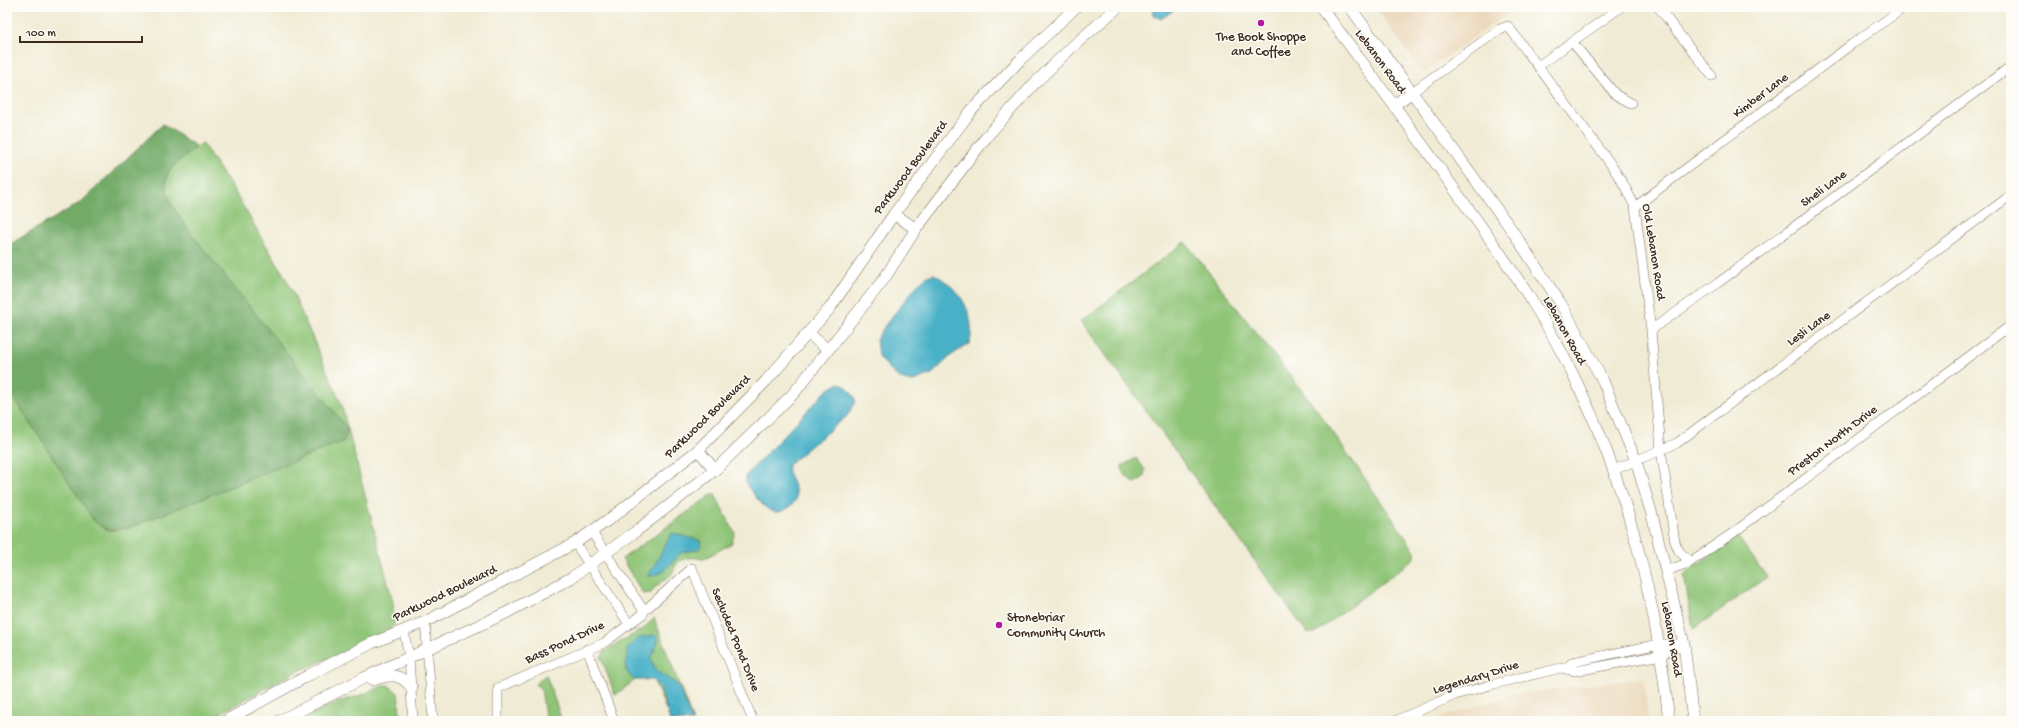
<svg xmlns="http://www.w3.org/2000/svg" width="2018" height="728" viewBox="0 0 2018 728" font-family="'Gochi Hand',sans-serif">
<rect width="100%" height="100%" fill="#fdfcf7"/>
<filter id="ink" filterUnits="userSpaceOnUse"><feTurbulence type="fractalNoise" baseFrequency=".025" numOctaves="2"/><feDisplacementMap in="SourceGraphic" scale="8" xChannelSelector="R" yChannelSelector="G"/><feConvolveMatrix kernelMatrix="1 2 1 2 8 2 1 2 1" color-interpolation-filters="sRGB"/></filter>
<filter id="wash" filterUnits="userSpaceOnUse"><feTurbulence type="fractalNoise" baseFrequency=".012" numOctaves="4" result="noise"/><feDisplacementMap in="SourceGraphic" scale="16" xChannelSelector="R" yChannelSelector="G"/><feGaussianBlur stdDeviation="0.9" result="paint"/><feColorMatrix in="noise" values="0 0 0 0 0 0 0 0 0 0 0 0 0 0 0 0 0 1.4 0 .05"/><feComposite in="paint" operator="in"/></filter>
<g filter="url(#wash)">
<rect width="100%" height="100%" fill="#f0ebd4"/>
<path fill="#ebd8ba" d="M 1375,7 L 1508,7 L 1511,11 L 1423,73 Z
M 1644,678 L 1648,721 L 1430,721 L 1514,694 Z"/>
<path fill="#8ec476" stroke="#64774a" d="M 202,143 L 233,189 L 288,282 L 341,403 L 393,602 L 394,625 L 385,634 L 292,674 L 206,721 L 7,721 L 7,387 L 94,521 L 109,531 L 131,527 L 344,441 L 190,232 C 180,216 158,192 169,172 C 173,164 194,149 202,143 Z
M 1185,242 L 1318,411 L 1415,551 L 1415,558 L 1315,633 L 1307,633 L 1081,321 Z
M 1136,458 L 1145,470 L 1144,477 L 1135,483 C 1129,480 1122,473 1122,466 Z
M 714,493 L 735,533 L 731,544 L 703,559 C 693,557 683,556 676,565 C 674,568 674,571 672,574 C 665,581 656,584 651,593 L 643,594 L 622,559 Z
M 1737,536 L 1767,577 L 1693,629 L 1684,574 Z
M 654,618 L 693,721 L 671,721 L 649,670 L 615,695 L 601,657 L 605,651 L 644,628 Z
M 546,675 L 562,721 L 546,721 L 541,689 L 535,684 Z
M 384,685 L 388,685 L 398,693 L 401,721 L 297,721 L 334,703 L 359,696 Z"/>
<path fill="#72aa67" stroke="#566a42" d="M 163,124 L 197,147 C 190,153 173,164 169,172 C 158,192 180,216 190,232 L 348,429 L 344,441 L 131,527 C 113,530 108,533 94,521 L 7,387 L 7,246 L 81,202 Z"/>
<path fill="#49b1c7" stroke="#426e72" d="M 1152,7 L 1178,7 L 1161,19 L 1153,15 Z
M 934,274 C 960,288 976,313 970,343 L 952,355 L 932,374 L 911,382 L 901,379 L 893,373 L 878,356 L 876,340 L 886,324 L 919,283 L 927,276 Z
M 839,383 L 847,387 L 855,398 L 855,403 L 847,416 L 788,465 C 785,476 798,484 796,500 C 774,528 759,501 746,484 L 746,475 L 826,391 Z
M 672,533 L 702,541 L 699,549 L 681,553 L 663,572 L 647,577 C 657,563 663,547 672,533 Z
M 655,635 L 659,639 L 651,659 L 654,666 L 657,671 L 678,685 L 692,721 L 670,721 L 660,687 L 652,680 L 634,680 L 626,671 L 627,649 L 638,638 Z"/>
</g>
<g filter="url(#ink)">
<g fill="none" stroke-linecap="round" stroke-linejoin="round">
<defs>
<path id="minor" d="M 1658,7 L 1712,76
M 1573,43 L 1616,95 L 1631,103
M 1538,66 L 1621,7
M 1411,93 L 1500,29 L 1508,26 L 1610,163 L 1624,185 L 1635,207 L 1651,330 L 1661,450 L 1675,542 L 1679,551 L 1690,562
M 1635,207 L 1852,44 L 1905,7
M 1651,330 L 1718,283 L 2011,66
M 1614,470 L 1677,443 L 2011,195
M 591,531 L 644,611
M 575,543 L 629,624
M 1666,571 L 1690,562 L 1733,533 L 2011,325
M 425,622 L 433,721
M 404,631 L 409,657 L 413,721
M 587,649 L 614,721
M 1566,668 L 1573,662 L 1659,644 L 1681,644
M 498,721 L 498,688 L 604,643 L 643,614 L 644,611 L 692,568 L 753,721
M 1395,721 L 1455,695 L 1494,684 L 1561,668 L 1576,671 L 1661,655 L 1684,644"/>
<path id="major" d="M 1321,7 C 1369,71 1416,135 1462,200 C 1499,251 1535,301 1564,357 C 1623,470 1656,594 1669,721
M 1350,7 L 1511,229 L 1561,304 L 1603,381 L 1636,461 L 1652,515 L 1684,644 L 1693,721
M 1394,105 L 1411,93
M 894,214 L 916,229
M 808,333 L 828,350
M 698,450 L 715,470
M 373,680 C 389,674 401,673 412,688
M 225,721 L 309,675 L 372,643 L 425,622 L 575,543 L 611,518 L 698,450 L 766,381 L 830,308 L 894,214 L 971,111 L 1020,60 L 1076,7
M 279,721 L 364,678 L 506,613 L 571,578 L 635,532 L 715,470 L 794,393 L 884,279 L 916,229 L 988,135 L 1033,85 L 1071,48 L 1118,7"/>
</defs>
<use href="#minor" stroke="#7a6e5e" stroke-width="10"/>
<use href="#major" stroke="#7a6e5e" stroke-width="12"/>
<use href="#minor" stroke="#fff" stroke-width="9"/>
<use href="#major" stroke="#fff" stroke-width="11"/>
</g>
</g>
<g fill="#b5179e" stroke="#fdfcf7" stroke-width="1.5">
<circle cx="1261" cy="23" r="4"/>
<circle cx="999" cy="625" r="4"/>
</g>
<g text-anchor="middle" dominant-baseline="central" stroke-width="3" stroke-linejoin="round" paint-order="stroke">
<g font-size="13" fill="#3b2a1e" stroke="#fdfcf7">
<text x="1261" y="37">The Book Shoppe<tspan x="1261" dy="15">and Coffee</tspan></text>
<text x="1007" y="618" text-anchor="start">Stonebriar<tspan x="1007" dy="15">Community Church</tspan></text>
</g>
<g font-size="13" fill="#3b2a1e" stroke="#fdfcf7">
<text transform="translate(1380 62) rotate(53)">Lebanon Road</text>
<text transform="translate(1761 96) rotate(-37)">Kimber Lane</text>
<text transform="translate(911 168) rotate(-53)">Parkwood Boulevard</text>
<text transform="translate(1824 189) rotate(-36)">Sheli Lane</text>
<text transform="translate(1653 252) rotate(81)">Old Lebanon Road</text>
<text transform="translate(1809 329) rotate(-36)">Lesli Lane</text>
<text transform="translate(1564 331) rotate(61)">Lebanon Road</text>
<text transform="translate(708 417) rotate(-44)">Parkwood Boulevard</text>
<text transform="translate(1833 441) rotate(-37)">Preston North Drive</text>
<text transform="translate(445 594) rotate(-26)">Parkwood Boulevard</text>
<text transform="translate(1671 639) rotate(80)">Lebanon Road</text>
<text transform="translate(735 640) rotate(68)">Secluded Pond Drive</text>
<text transform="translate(565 643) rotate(-25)">Bass Pond Drive</text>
<text transform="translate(1476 678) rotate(-17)">Legendary Drive</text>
</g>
</g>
<rect width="2018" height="728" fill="none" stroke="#fdfcf7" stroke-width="24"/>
<path d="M20 36v6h122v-6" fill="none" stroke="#3b2a1e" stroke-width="2"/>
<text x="26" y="36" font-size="12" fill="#3b2a1e" stroke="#fdfcf7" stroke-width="3" paint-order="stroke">100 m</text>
</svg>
